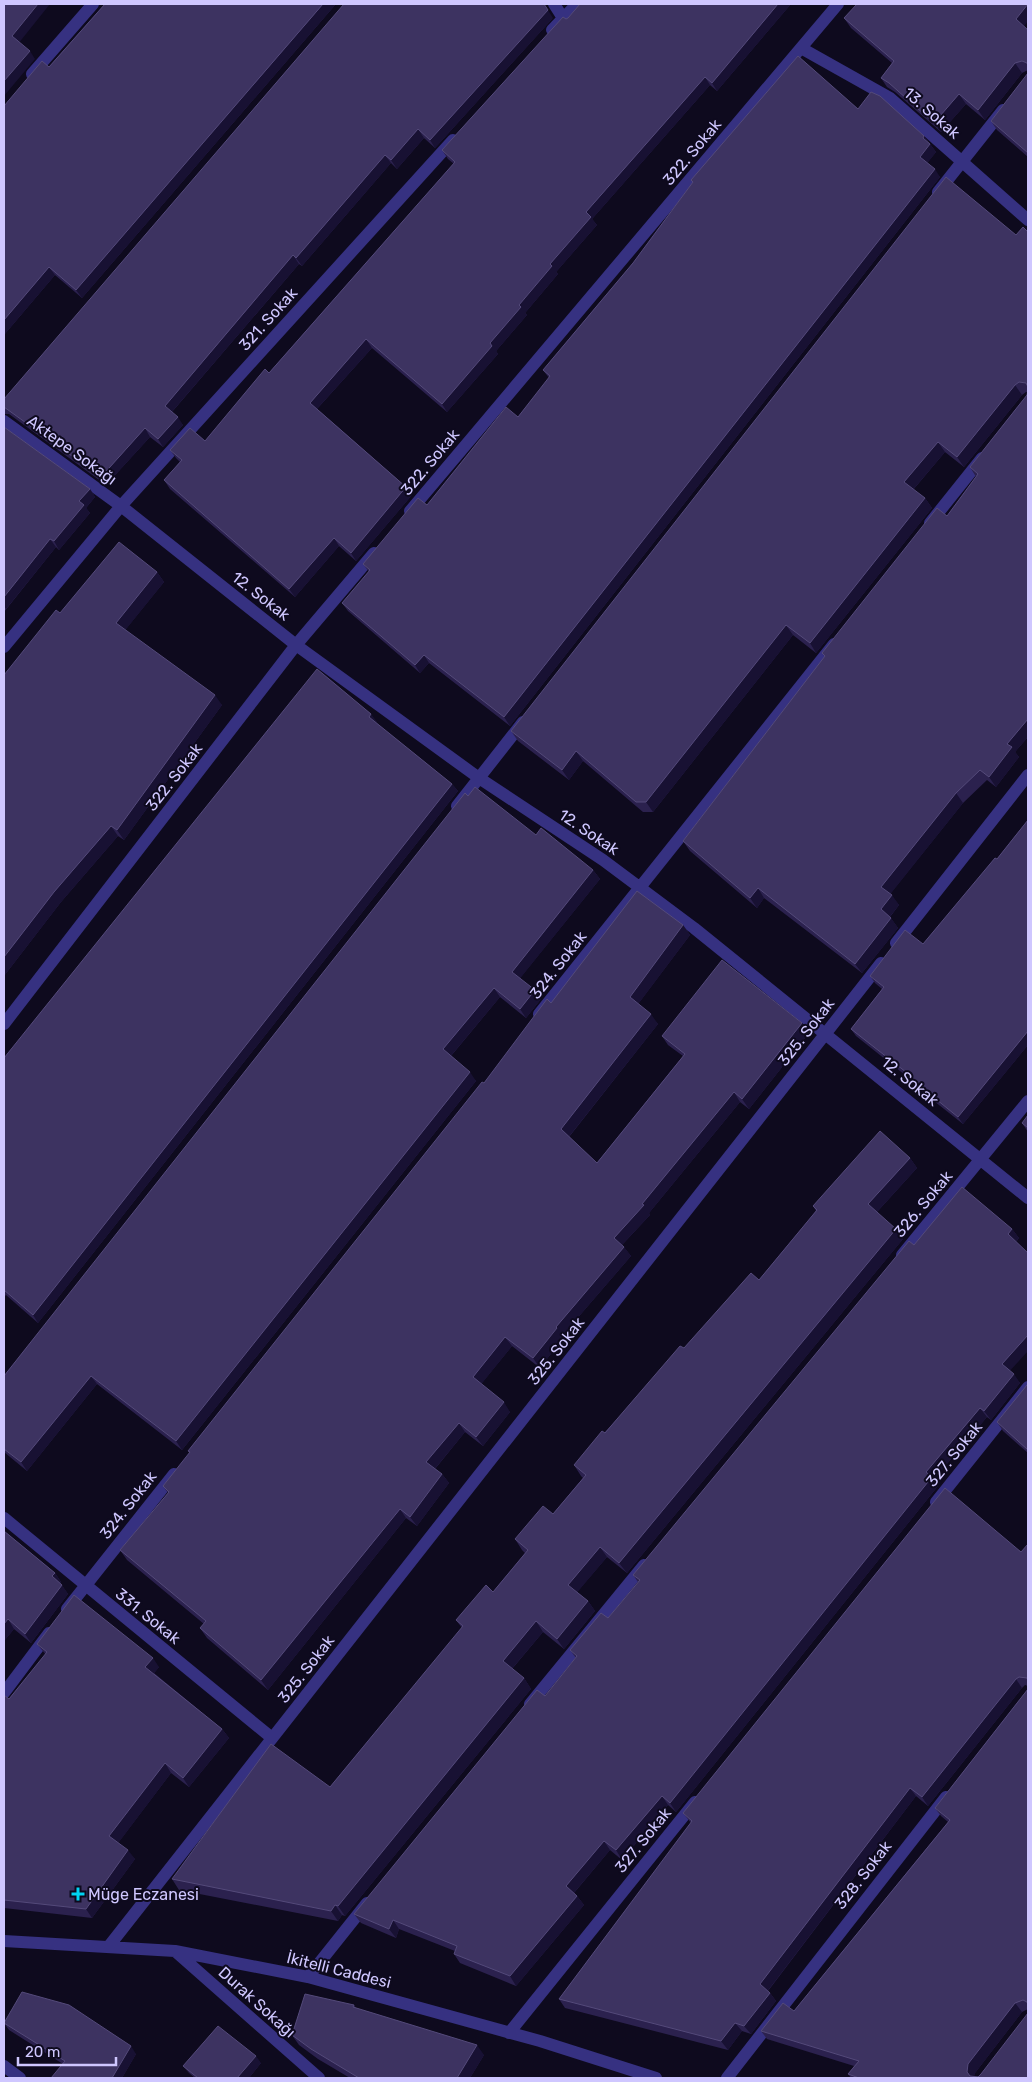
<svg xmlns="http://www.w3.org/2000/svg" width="1032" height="2082" viewBox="0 0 1032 2082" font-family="Rubik,sans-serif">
<rect width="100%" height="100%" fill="#0e0a1e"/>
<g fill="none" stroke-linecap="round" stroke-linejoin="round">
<path stroke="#363181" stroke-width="12" d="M 554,4 L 563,18
M 552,30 L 577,4
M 801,48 L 890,98 L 1028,220
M 32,74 L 93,4
M 938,192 L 1003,110
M 4,421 L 121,506 L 296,645 L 479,778 L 603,860 L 694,928 L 1028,1198
M 410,511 L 838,4
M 930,523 L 982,458
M 4,647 L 121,506 L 453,140
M 457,806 L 523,722
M 896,943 L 1028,775
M 539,1014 L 834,644
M 4,1024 L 296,645 L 374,553
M 902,1255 L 1028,1101
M 936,1502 L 1028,1387
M 4,1518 L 272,1738
M 67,1609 L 174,1474
M 4,1693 L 49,1633
M 530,1704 L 644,1565
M 4,1941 L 175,1951 L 308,1977 L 540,2041 L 656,2078
M 109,1946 L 881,963
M 175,1951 L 319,2078
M 308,1977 L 367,1903
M 509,2033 L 695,1802
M 4,2066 L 20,2078
M 727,2078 L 946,1797"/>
</g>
<path fill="#2b214e" d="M 105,4 L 336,4 L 82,298 L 55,275 L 4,335 L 4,106 L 49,67 Z
M 580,4 L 791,4 L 717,91 L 710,85 L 592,219 L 597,225 L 556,272 L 558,274 L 525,313 L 527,315 L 496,351 L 498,354 L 447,412 L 372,348 L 317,409 L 406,487 L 412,495 L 356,561 L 339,546 L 295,597 L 170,489 L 164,480 L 180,462 L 176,458 L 170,450 L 205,441 L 269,373 L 454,164 L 448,159 L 442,150 L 566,19 L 568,18 Z
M 553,18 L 435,148 L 424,138 L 397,169 L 391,163 L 302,266 L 299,264 L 172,412 L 183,425 L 163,447 L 150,437 L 106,485 L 9,414 L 4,414 L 4,399 Z
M 844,18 L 1024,26 L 1028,30 L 1028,70 L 1022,73 L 985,120 L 966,104 L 941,132 L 895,92 L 887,87 L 881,78 L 892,63 L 851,28 Z
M 1028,73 L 1028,157 L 997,130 L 991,121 Z
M 858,109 L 924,136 L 936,152 L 927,163 L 940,177 L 510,726 L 429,663 L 420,673 L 348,611 L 342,603 L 369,572 L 363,564 L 427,505 L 518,417 L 549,378 L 543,370 L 633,263 L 693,182 L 691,180 Z
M 1028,232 L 1028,737 L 1015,752 L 1019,757 L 996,787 L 987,780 L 963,803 L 890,894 L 899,905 L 890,917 L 898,928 L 862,973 L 764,898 L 757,908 L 690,851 L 683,841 L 825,657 L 822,653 L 947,516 L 976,477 L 970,467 L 1027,395 L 1028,393 L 1026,392 L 1022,395 L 964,467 L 945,452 L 913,490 L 925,498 L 932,508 L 816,653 L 793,635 L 653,812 L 643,812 L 583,761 L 569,780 L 518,741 L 511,731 L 1016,235 Z
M 4,427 L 90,489 L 95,497 L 86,508 L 90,513 L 59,550 L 56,547 L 4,612 Z
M 157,572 L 164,582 L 125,630 L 222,705 L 124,840 L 118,836 L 61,902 L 4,976 L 4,675 L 60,613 Z
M 377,722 L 376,723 L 452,784 L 458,791 L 38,1323 L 6,1295 L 4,1297 L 4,1058 Z
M 468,796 L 536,835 L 593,870 L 600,879 L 520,978 L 541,999 L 526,1018 L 500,997 L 451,1056 L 476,1081 L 182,1450 L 97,1384 L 27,1471 L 4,1452 L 4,1376 Z
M 1028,820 L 1028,1045 L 963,1124 L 915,1086 L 910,1079 L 856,1036 L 851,1029 L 882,989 L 875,983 L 870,976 L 923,944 L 997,859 Z
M 683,925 L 690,935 L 638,1004 L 658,1024 L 569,1137 L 597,1163 L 683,1056 L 668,1045 L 662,1036 L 802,1023 L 809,1033 L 749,1109 L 740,1102 L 649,1213 L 650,1215 L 622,1245 L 631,1256 L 562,1336 L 563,1338 L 540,1368 L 512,1346 L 481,1384 L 510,1412 L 483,1446 L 465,1432 L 435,1469 L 442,1474 L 449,1483 L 417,1526 L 406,1518 L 268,1690 L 207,1638 L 200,1628 L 204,1624 L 127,1560 L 120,1550 L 168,1493 L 163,1486 L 190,1453 L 188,1451 L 484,1083 L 551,1003 Z
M 1028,1115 L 1028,1132 L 1022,1123 Z
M 910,1158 L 917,1168 L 877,1212 L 903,1239 L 627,1573 L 607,1557 L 577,1592 L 588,1601 L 595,1611 L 564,1649 L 543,1632 L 512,1669 L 524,1678 L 531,1689 L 345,1916 L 342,1915 L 338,1921 L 179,1890 L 172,1879 L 330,1787 L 462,1628 L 456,1620 L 493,1592 L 525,1553 L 522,1550 L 515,1539 L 553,1514 L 583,1478 L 581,1476 L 574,1465 L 684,1348 L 759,1280 L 816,1211 L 813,1206 Z
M 1012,1229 L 1019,1238 L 1016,1242 L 1010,1371 L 1020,1383 L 991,1420 L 987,1417 L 934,1479 L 938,1486 L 676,1812 L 668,1805 L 622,1860 L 610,1850 L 574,1893 L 577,1896 L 584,1905 L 516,1986 L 460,1963 L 454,1954 L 455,1951 L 399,1929 L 396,1938 L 361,1923 L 354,1914 L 545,1696 L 576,1658 L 570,1650 L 608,1618 L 638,1582 L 633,1575 L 914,1245 Z
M 1028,1386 L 1028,1453 L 1003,1431 L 997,1422 Z
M 4,1531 L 55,1573 L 61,1582 L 60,1583 L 68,1594 L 31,1643 L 14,1629 L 4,1641 Z
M 1028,1544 L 1028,1686 L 1025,1685 L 1022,1688 L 928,1806 L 916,1796 L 768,1991 L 770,1993 L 776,2001 L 751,2034 L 742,2031 L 728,2050 L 565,2008 L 559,1999 L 691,1823 L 683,1813 L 1021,1552 Z
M 37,1644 L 159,1667 L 154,1673 L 222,1729 L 229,1738 L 189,1787 L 171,1773 L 118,1843 L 135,1859 L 92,1918 L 4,1908 L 4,1695 L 9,1699 L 46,1655 Z
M 1028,1689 L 1028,2009 L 1022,2012 L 975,2073 L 974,2076 L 1028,2078 L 851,2078 L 848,2074 L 854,2066 L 767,2039 L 761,2031 L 794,2011 L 948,1822 L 941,1816 L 935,1808 Z
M 354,2005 L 356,2008 L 484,2055 L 470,2078 L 350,2078 L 318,2059 L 299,2045 L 292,2035 Z
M 4,2023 L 136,2054 L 122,2078 L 51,2078 L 63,2064 L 9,2030 Z
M 261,2063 L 249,2078 L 195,2078 L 189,2073 L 183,2066 Z"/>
<path fill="#181133" d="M 38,4 L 50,4 L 18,44 L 12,36 Z
M 323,4 L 336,4 L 82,298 L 76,290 Z
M 544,4 L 553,18 L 435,148 L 430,140 Z
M 778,4 L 791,4 L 717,91 L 712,83 Z
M 1028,4 L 1028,21 L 1022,29 L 1016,19 Z
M 30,51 L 35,59 L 4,96 L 4,81 Z
M 1015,63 L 1022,73 L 985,120 L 978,110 Z
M 705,77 L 710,85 L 592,219 L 597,225 L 556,272 L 558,274 L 525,313 L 527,315 L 496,351 L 498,354 L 447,412 L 442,404 L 490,343 L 550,264 L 586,212 Z
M 959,94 L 966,104 L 941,132 L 934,123 Z
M 418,129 L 424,138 L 397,169 L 391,160 Z
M 924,136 L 936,152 L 926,165 L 920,157 L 923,138 Z
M 385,155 L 391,163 L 302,266 L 296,258 Z
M 935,169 L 940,177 L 510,726 L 504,717 Z
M 293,255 L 299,264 L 170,414 L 165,406 Z
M 49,267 L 55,275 L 4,335 L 4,320 Z
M 366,339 L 372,348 L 315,411 L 310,403 Z
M 1015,385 L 1022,395 L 964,467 L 957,457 Z
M 178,417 L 183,425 L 163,447 L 158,439 Z
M 145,428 L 150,437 L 106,485 L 101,477 Z
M 938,442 L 945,452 L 911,492 L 904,482 Z
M 406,487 L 412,495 L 356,561 L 351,553 Z
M 90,489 L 95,497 L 86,508 L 90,513 L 59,550 L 54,541 L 79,501 Z
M 925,498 L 932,508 L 816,653 L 810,643 Z
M 334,538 L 339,546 L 295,597 L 289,589 Z
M 50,539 L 56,547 L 6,609 L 4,606 L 4,597 Z
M 157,572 L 164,582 L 123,633 L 116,623 Z
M 786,625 L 793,635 L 653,812 L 646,802 Z
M 424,655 L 429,663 L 420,673 L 415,665 Z
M 215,695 L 222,705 L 124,840 L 117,830 Z
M 371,714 L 377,722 L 374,725 L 369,717 Z
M 1028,719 L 1028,737 L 1015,752 L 1019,757 L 996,787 L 989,777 L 1007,744 Z
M 576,751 L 583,761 L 569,780 L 562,770 Z
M 452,784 L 458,791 L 38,1323 L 33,1315 Z
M 956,793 L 963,803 L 888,897 L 881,887 Z
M 111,826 L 118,836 L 61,902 L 4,976 L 4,957 L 54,892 Z
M 593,870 L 600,879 L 518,981 L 512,972 Z
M 758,888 L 764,898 L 757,908 L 750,898 Z
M 892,895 L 899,905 L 888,919 L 881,909 Z
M 891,918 L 898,928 L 862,973 L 855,964 Z
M 683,925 L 690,935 L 636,1007 L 630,997 Z
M 494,988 L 500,997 L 449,1058 L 443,1049 Z
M 535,990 L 541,999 L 526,1018 L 520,1009 Z
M 651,1014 L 658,1024 L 567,1139 L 561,1129 Z
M 802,1023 L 809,1033 L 749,1109 L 742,1099 Z
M 1028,1031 L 1028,1045 L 963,1124 L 958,1117 Z
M 470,1072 L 476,1081 L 182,1450 L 176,1441 Z
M 734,1092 L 740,1102 L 649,1213 L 650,1215 L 620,1247 L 614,1238 Z
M 910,1158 L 917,1168 L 875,1214 L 868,1204 Z
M 896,1229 L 903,1239 L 627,1573 L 619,1563 Z
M 1012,1229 L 1019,1238 L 1014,1244 L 1008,1234 Z
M 624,1247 L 631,1256 L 562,1336 L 563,1338 L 540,1368 L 533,1358 L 556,1327 Z
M 1028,1335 L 1028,1351 L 1008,1373 L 1002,1364 Z
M 505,1337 L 512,1346 L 479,1387 L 473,1377 Z
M 1014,1374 L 1020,1383 L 991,1420 L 984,1411 Z
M 91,1376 L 97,1384 L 27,1471 L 21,1462 Z
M 504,1402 L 510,1412 L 483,1446 L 476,1437 Z
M 980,1408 L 987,1417 L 934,1479 L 938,1486 L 676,1812 L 670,1803 L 926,1472 Z
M 459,1423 L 465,1432 L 433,1471 L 426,1462 Z
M 442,1474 L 449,1483 L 417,1526 L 410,1517 Z
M 400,1509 L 406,1518 L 268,1690 L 261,1680 Z
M 600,1547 L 607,1557 L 575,1595 L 568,1585 Z
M 55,1573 L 61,1582 L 58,1586 L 52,1576 Z
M 62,1585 L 68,1594 L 31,1643 L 25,1634 Z
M 588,1601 L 595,1611 L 564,1649 L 557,1639 Z
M 8,1619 L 14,1629 L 4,1641 L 4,1624 Z
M 536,1621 L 543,1632 L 510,1671 L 503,1661 Z
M 153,1658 L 159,1667 L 152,1676 L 145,1667 Z
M 524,1678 L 531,1689 L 345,1916 L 338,1906 Z
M 1016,1679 L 1022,1688 L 928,1806 L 922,1797 Z
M 222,1729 L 229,1738 L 189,1787 L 183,1778 Z
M 165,1763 L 171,1773 L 116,1846 L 109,1836 Z
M 910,1788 L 916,1796 L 766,1993 L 760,1984 Z
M 662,1796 L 668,1805 L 622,1860 L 616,1850 Z
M 604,1841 L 610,1850 L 572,1895 L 566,1886 Z
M 128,1850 L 135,1859 L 92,1918 L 86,1909 Z
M 577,1896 L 584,1905 L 516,1986 L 510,1976 Z
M 335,1905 L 342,1915 L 338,1921 L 331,1911 Z
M 393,1920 L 399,1929 L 396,1938 L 389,1929 Z
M 770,1993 L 776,2001 L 751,2034 L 744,2026 Z
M 1015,2003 L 1022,2012 L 975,2073 L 974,2078 L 972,2078 L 967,2072 L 968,2064 Z
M 735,2023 L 742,2031 L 728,2050 L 721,2041 Z
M 477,2045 L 484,2055 L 470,2078 L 457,2078 Z
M 131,2046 L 136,2054 L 122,2078 L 112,2078 Z
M 256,2056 L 261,2063 L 249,2078 L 237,2078 Z"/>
<path fill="#3d3361" stroke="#544a7a" d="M 4,4 L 38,4 L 12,36 L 30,51 L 4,81 Z
M 105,4 L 323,4 L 76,290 L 49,267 L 4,320 L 4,106 L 42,61 L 49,67 Z
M 344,4 L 544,4 L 548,10 L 430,140 L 418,129 L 391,160 L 385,155 L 296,258 L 293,255 L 165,406 L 178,417 L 158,439 L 145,428 L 101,477 L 4,407 L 4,399 Z
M 580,4 L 778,4 L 712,83 L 705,77 L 586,212 L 591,217 L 550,264 L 552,266 L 519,305 L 521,307 L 490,343 L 492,346 L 442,404 L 366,339 L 310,403 L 406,487 L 351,553 L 334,538 L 289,589 L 164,480 L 182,460 L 170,450 L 190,428 L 205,441 L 265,369 L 269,373 L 455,162 L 442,150 L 563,17 L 566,19 L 568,18 Z
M 857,4 L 1028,4 L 1016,19 L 1028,30 L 1028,66 L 1027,63 L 1022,61 L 1015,63 L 978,110 L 959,94 L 934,123 L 889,83 L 881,78 L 894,61 L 844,18 Z
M 798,56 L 858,109 L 871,92 L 880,96 L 924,136 L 923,138 L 930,144 L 920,157 L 935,169 L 504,717 L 424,655 L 415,665 L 342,603 L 370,570 L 363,564 L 418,498 L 427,505 L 506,407 L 518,417 L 550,376 L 543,370 L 633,263 L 693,182 L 691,180 Z
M 1028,73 L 1028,153 L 991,121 Z
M 946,177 L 1016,235 L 1023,227 L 1028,232 L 1028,387 L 1026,383 L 1019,382 L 1015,385 L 957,457 L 938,442 L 904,482 L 925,498 L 810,643 L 786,625 L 646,802 L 636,802 L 576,751 L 562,770 L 511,731 Z
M 1028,390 L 1028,719 L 1007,744 L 1012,747 L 989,777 L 980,770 L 956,793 L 881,887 L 892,895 L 881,909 L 891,918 L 855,964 L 758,888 L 750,898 L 683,841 L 825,656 L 822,653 L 937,508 L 947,516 L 978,474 L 970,467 L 1027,395 Z
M 4,427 L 90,489 L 79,501 L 84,505 L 54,541 L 50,539 L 4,597 Z
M 119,542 L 157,572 L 116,623 L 215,695 L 117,830 L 111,826 L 54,892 L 4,957 L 4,675 L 56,610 L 60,613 Z
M 317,669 L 371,714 L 369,717 L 452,784 L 33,1315 L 4,1290 L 4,1058 Z
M 475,787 L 536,835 L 541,828 L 593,870 L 512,972 L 535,990 L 520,1009 L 494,988 L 443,1049 L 470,1072 L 176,1441 L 91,1376 L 21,1462 L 4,1449 L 4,1376 L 465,793 L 468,796 Z
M 1028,820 L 1028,1031 L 958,1117 L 910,1078 L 911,1076 L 851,1029 L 884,987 L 870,976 L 905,930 L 923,944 L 995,858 L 997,859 Z
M 637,891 L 683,925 L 630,997 L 651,1014 L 561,1129 L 597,1163 L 685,1054 L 662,1036 L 722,960 L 802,1023 L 742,1099 L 734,1092 L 642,1204 L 644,1205 L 614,1238 L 624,1247 L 556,1327 L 557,1328 L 533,1358 L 505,1337 L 473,1377 L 504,1402 L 476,1437 L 459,1423 L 426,1462 L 442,1474 L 410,1517 L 400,1509 L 261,1680 L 200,1628 L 206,1621 L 120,1550 L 169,1492 L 163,1486 L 190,1452 L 188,1451 L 482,1082 L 484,1083 L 547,999 L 551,1003 Z
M 1028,1115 L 1028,1128 L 1022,1123 Z
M 880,1131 L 910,1158 L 868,1204 L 896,1229 L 619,1563 L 600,1547 L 568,1585 L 588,1601 L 557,1639 L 536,1621 L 503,1661 L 524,1678 L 338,1906 L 335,1905 L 331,1911 L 172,1879 L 271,1744 L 330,1787 L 463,1626 L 456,1620 L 486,1585 L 493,1592 L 528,1550 L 515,1539 L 543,1506 L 553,1514 L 586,1475 L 574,1465 L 602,1431 L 605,1433 L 680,1346 L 684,1348 L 751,1273 L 759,1280 L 817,1210 L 813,1206 Z
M 962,1187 L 1012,1229 L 1008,1234 L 1028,1253 L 1028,1335 L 1002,1364 L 1014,1374 L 984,1411 L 980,1408 L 926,1472 L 932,1477 L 670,1803 L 662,1796 L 616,1850 L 604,1841 L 566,1886 L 577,1896 L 510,1976 L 454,1954 L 457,1946 L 393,1920 L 389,1929 L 354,1914 L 537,1690 L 545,1696 L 577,1656 L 570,1650 L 601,1613 L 608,1618 L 640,1580 L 633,1575 L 909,1241 L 914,1245 Z
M 1027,1385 L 1028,1386 L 1028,1450 L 997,1422 Z
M 945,1488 L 1021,1552 L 1028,1544 L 1028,1680 L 1027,1678 L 1019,1677 L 1016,1679 L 922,1797 L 910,1788 L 760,1984 L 770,1993 L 744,2026 L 735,2023 L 721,2041 L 559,1999 L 692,1821 L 683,1813 Z
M 4,1531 L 55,1573 L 52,1576 L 62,1585 L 25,1634 L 8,1619 L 4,1624 Z
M 74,1595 L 153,1658 L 145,1667 L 222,1729 L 183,1778 L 165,1763 L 109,1836 L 128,1850 L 86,1909 L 4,1900 L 4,1695 L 9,1699 L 47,1652 L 37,1644 Z
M 1028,1689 L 1028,2005 L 1027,2002 L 1023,2000 L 1015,2003 L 968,2064 L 967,2072 L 970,2076 L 978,2077 L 981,2074 L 1028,2013 L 1028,2078 L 859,2078 L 848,2074 L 859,2061 L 761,2031 L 783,2003 L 794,2011 L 950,1820 L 935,1808 Z
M 22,1992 L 69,2005 L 131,2046 L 112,2078 L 51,2078 L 65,2061 L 4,2023 Z
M 305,1994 L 354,2005 L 353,2007 L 477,2045 L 457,2078 L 359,2078 L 311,2049 L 292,2035 Z
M 218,2026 L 256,2056 L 237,2078 L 198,2078 L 183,2066 Z"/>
<path fill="#00d3f2" stroke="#0e0a1e" stroke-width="2" d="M75.5 1886.5h5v5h5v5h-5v5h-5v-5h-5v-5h5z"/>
<g text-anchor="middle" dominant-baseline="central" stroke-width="4" stroke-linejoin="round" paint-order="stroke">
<g font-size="16" fill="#cfc7ff" stroke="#0e0a1e">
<text transform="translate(932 113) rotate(41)">13. Sokak</text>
<text transform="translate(692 152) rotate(-50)">322. Sokak</text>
<text transform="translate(268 319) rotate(-48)">321. Sokak</text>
<text transform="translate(72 450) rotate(36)">Aktepe Sokağı</text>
<text transform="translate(430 462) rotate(-50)">322. Sokak</text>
<text transform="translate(261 596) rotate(38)">12. Sokak</text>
<text transform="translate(174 777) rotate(-52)">322. Sokak</text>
<text transform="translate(589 832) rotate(34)">12. Sokak</text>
<text transform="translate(558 965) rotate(-52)">324. Sokak</text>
<text transform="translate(806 1032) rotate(-52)">325. Sokak</text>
<text transform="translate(910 1081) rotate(39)">12. Sokak</text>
<text transform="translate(923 1204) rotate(-50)">326. Sokak</text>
<text transform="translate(556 1351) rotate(-52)">325. Sokak</text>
<text transform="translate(954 1454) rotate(-51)">327. Sokak</text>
<text transform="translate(128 1505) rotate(-52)">324. Sokak</text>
<text transform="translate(148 1616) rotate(39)">331. Sokak</text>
<text transform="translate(306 1669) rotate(-52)">325. Sokak</text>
<text transform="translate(643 1840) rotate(-51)">327. Sokak</text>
<text transform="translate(863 1875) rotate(-52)">328. Sokak</text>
<text transform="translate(339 1970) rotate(14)">İkitelli Caddesi</text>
<text transform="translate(257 2002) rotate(42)">Durak Sokağı</text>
</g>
<g font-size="16" fill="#cfc7ff" stroke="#0e0a1e" text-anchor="start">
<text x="88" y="1894">Müge Eczanesi</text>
</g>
</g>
<rect width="1032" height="2082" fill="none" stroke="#cfc7ff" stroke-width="10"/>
<path d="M18 2057v8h98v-8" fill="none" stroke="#cfc7ff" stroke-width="2.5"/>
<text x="25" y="2057" font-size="15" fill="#cfc7ff" stroke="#0e0a1e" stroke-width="4" paint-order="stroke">20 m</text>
</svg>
